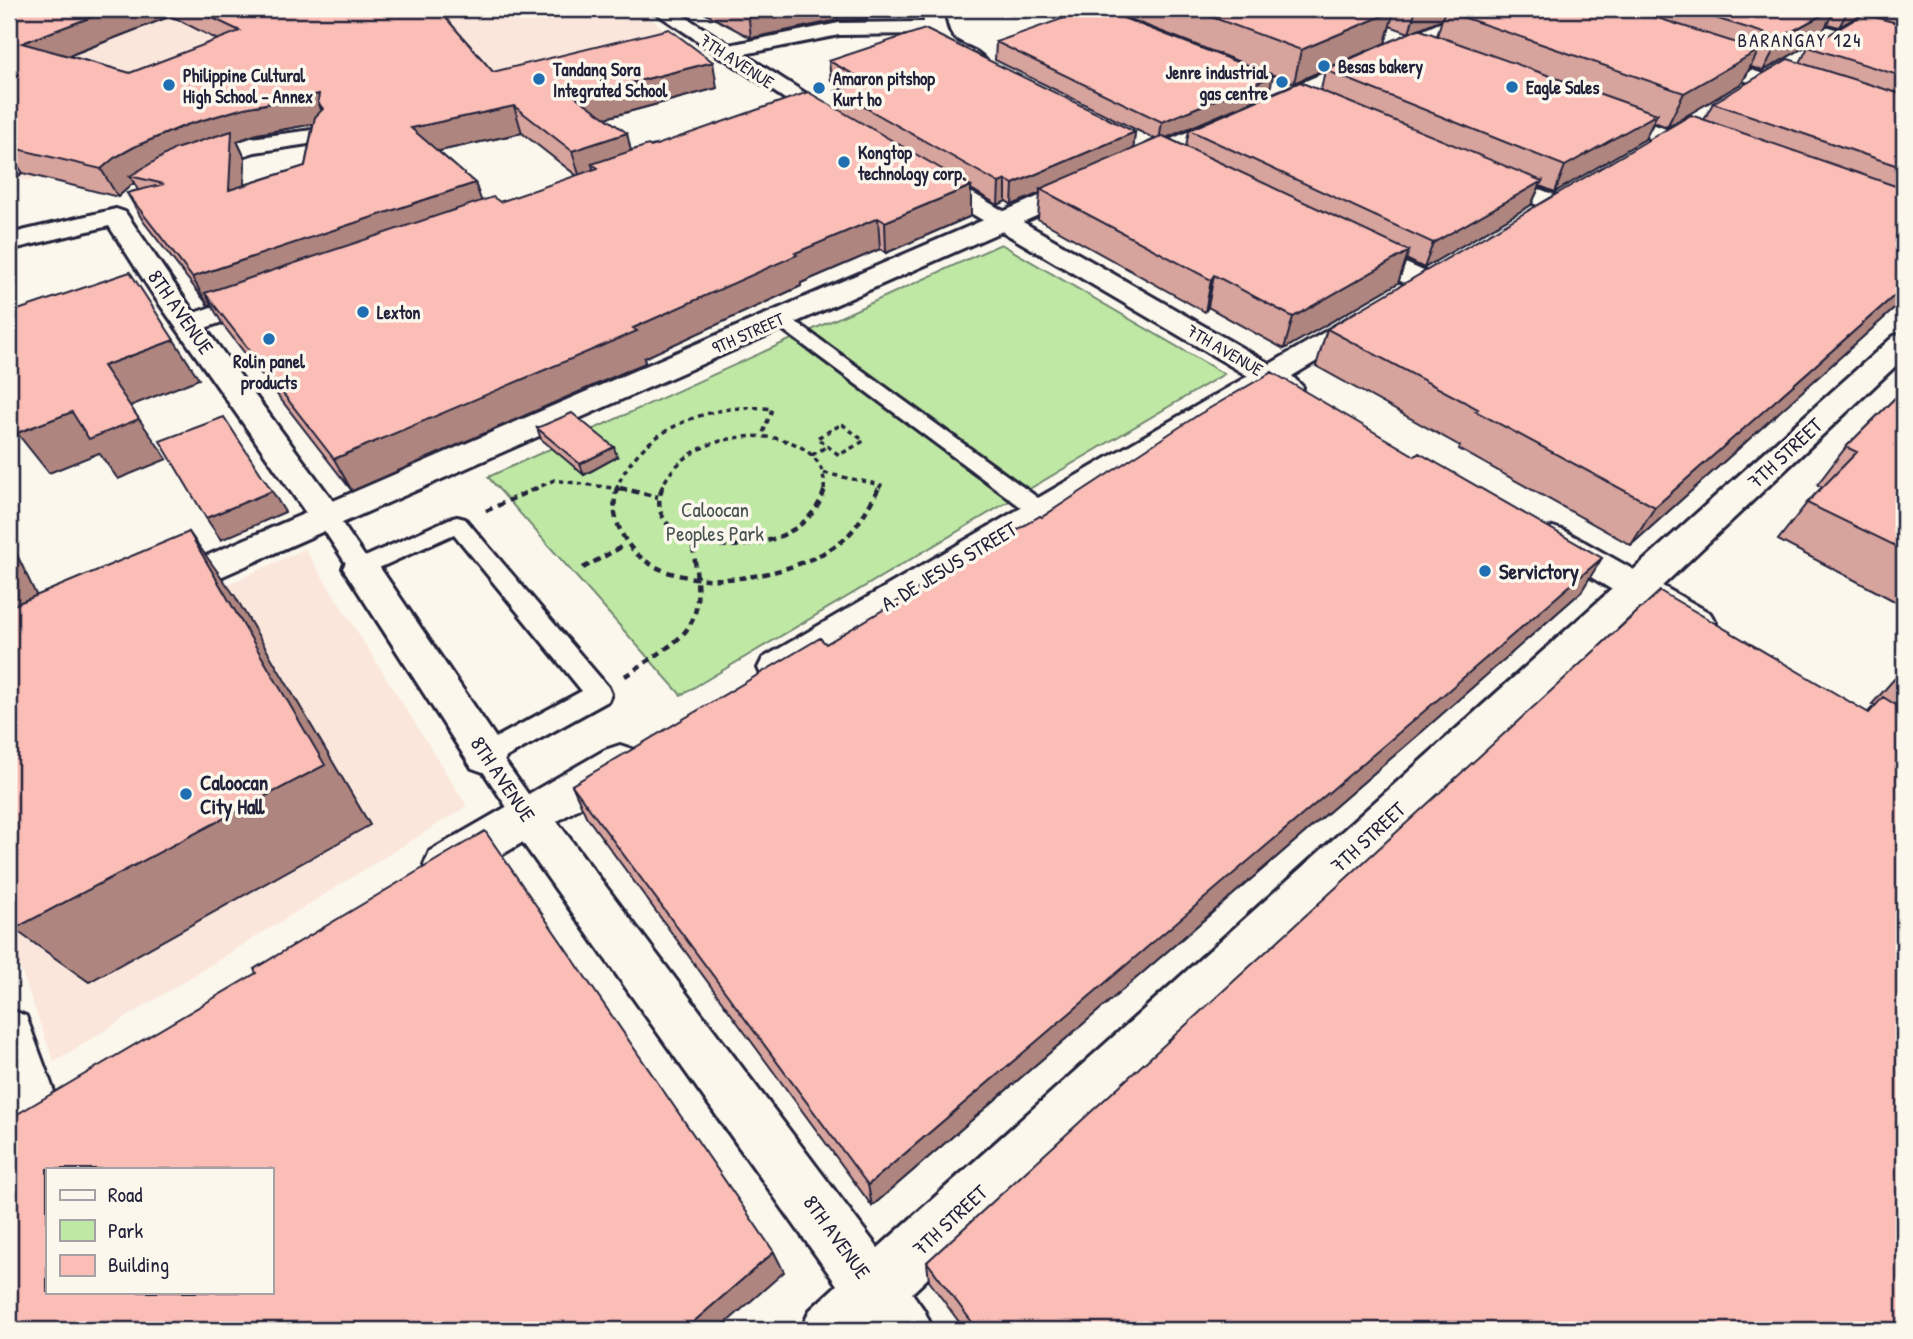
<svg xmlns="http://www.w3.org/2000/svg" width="1913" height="1339" viewBox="0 0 1913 1339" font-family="'Patrick Hand',sans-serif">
<rect width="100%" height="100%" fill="#fbf7ec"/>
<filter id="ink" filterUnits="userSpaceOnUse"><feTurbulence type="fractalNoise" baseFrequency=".0143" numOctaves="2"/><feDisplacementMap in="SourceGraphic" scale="14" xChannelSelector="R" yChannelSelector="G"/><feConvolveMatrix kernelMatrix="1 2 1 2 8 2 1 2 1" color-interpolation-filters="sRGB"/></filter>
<g filter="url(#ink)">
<path fill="#fbe6dc" d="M 9,9 L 639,9 L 712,67 L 619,92 L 638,109 L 523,137 L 438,111 L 133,132 L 28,181 L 9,174 Z
M 305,549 L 467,806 L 54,1062 L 9,937 L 9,684 Z"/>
<path fill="#bfe8a4" stroke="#708570" stroke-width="2" d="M 1001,244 L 1224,374 L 681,695 L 488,477 Z"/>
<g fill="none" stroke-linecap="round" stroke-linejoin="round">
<defs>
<path id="lane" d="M 9,157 L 14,159 L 23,169 L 14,179 L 9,181 Z
M 780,314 L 786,315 L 1049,506 L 1052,511 L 1049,516 L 1041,518 L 1033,516 L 774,323 L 771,319 Z
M 327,511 L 335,513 L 365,557 L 449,519 L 457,517 L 465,519 L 608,687 L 611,694 L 608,701 L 503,759 L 538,808 L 542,816 L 538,824 L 528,828 L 518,824 L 473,756 L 477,748 L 582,691 L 454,534 L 361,576 L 353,574 L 316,518 L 319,513 Z"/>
<path id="street" d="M 923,9 L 943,9 C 946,57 969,37 988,63 L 985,67 C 965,73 937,52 927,34 L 839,35 L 724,58 L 717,56 L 714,52 L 717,48 L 724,46 L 839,23 L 924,22 Z
M 1472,9 L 1498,9 L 1495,13 L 166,601 L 153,597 L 148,588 L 153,579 L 306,513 L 154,296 L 109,226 L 9,250 L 9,234 L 116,209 L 125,212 L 194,313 L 257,291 L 267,289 L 277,291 L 281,297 L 277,303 L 205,328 L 333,501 Z
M 1737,9 L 1767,9 L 1904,49 L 1904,61 L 1740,13 Z
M 1699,53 L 1904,120 L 1904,134 L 1692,63 L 1689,59 L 1692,55 Z
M 1601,106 L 1717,147 L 1721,152 L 1717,157 L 1701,157 L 1593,118 L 1590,113 L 1593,108 Z
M 320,129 L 328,131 L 332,136 L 328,141 L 255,152 L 190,173 L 182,171 L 178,166 L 182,161 L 251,138 Z
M 1487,168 L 1567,200 L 1571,205 L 1567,210 L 1558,213 L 1549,210 L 1478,180 L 1475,175 L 1478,170 Z
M 1356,241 L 1437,277 L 1441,283 L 1437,289 L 1427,291 L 1417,289 L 1347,255 L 1343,249 L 1347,243 Z
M 1904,333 L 1904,358 L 912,1293 L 924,1310 L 933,1330 L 801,1330 L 810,1310 L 837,1285 L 513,829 L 507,816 L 513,803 L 528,798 L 543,803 L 878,1248 L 1894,336 Z
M 361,555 L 374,559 L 500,744 L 507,756 L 500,768 L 486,773 L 472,768 L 343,568 L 348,559 Z
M 9,1009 L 26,1016 L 60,1108 L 52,1126 L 34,1134 L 16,1126 L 9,1109 Z"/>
<path id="secondary" d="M 650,9 L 673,9 L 846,119 L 849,124 L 846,129 L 830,129 Z
M 925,169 L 934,171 L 1270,364 L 1357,313 L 1367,310 L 1377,313 L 1381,319 L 1377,325 L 1292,376 L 1303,387 L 1299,393 L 1288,396 L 1270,389 L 791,678 L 777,683 L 763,678 L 758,668 L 763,658 L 1248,376 L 916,181 L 913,176 L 916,171 Z
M 1553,527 L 1565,531 L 1710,613 L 1716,623 L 1710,633 L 1697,637 L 1684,633 L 1541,547 L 1536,539 L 1541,531 Z
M 620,745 L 635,750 L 641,762 L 635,774 L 462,879 L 446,884 L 430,879 L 424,865 L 430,851 L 605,750 Z"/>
</defs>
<use href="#lane" stroke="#22223b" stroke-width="6"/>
<use href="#street" stroke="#22223b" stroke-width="6"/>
<use href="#secondary" stroke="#22223b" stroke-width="6"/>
<path stroke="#22223b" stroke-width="3.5" stroke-dasharray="5 4.5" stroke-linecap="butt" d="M 842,424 L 864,441 L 839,455 L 817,438 Z
M 812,455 L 828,446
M 824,473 L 881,485 L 878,490
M 533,490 L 554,480 L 627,490
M 616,490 C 638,429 712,401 772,409 L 762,436
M 661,490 C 688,418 831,419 824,490"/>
<path stroke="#22223b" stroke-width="4.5" stroke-dasharray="7 5" stroke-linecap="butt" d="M 617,488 C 611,509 616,526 628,544 C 670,601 787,580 838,544 C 857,531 868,507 879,488
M 620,488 L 658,497
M 662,488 C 636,559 804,571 825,488
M 486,511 L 536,488
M 583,568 L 625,545
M 625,676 C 696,629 706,630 692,540"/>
<use href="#lane" fill="#fbf7ec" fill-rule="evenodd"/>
<use href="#street" fill="#fbf7ec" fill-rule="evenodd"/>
<use href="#secondary" fill="#fbf7ec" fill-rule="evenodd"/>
</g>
<path fill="#d7a39d" stroke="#22223b" stroke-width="2" fill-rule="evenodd" d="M 9,9 L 438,9 L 493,72 L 717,88 L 606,118 L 631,150 L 837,109 L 836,91 L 845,88 L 831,81 L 829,61 L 1135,132 L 1133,149 L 1155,139 L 995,60 L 996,42 L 1269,94 L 1167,138 L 1186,147 L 1189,130 L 1321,90 L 1325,70 L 1437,36 L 1442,19 L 1409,33 L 1390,26 L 1385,43 L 1294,83 L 1119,15 L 1120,9 L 1870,9 L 1839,27 L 1827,24 L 1819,39 L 1763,71 L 1751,67 L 1742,83 L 1667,127 L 1654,122 L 1645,139 L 1555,192 L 1540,186 L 1531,205 L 1424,268 L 1406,259 L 1398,283 L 1284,349 L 1208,307 L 1205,312 L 1038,219 L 1040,193 L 1012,205 L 1006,201 L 998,205 L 971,189 L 971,216 L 886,253 L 880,249 L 801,283 L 801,286 L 644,358 L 645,363 L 352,491 L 223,325 L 211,304 L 208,305 L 143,221 L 127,193 L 138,190 L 134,183 L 130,186 L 118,197 L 23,173 L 11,156 L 9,155 ZM 171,16 L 218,40 L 130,73 L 69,56 ZM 313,124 L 305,166 L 244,185 L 245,158 L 237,141 L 257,134 ZM 522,133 L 577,176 L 500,202 L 481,201 L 475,183 L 438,151 Z
M 697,9 L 866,9 L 867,19 L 838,20 L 751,38 Z
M 1880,9 L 1904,9 L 1904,300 L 1631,545 L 1459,449 L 1460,446 L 1316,366 L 1327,329 L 1704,120 L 1713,103 L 1800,63 L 1808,47 L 1875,17 Z
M 1904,389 L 1904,606 L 1778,540 L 1807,503 L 1822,487 L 1817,485 L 1846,447 Z
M 537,428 L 617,457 L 584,475 L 541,439 Z
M 1042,517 L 1581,592 L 1425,729 L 872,1206 L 586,816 L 572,785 L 826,644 Z
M 1904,668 L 1904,1330 L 965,1330 L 929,1281 L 927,1262 L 1868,712 L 1875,705 L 1872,704 Z"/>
<path fill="#af857f" stroke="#22223b" stroke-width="2" d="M 113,9 L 168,9 L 171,16 L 37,68 L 22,43 Z
M 762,9 L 838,9 L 838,20 L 751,38 L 748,11 Z
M 1416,9 L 1466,9 L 1445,11 L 1442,19 L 1409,33 Z
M 1833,9 L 1835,9 L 1819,39 L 1763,71 L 1780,38 Z
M 1849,9 L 1870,9 L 1839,27 Z
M 1394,11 L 1385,43 L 1294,83 L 1301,50 Z
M 1759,50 L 1742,83 L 1667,127 L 1684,93 Z
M 713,62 L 717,88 L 583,124 L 576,97 Z
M 1273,76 L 1269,94 L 1159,141 L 1162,122 Z
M 319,94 L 323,109 L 318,102 L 326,122 L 257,134 L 237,141 L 245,158 L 243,218 L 229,190 L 130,176 L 134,183 L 130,186 L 118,197 L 101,169 L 114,158 L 136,146 L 186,125 L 244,108 Z
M 514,106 L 522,133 L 421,155 L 411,128 Z
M 1657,114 L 1645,139 L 1555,192 L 1565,166 Z
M 1135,132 L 1133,153 L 1040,189 L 1040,193 L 1012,205 L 1013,184 Z
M 627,133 L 633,160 L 592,164 L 594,173 L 580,178 L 572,151 Z
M 1006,180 L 1006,201 L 998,205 L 999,183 Z
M 1542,181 L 1531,205 L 1424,268 L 1433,243 Z
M 475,183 L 485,211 L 205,293 L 211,304 L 208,305 L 192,277 Z
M 971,186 L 971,216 L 886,253 L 885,222 Z
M 878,218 L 880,249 L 801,283 L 801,286 L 644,358 L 645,363 L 352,491 L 334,459 L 633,328 L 795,253 Z
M 1409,251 L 1398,283 L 1284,349 L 1293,317 Z
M 1214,275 L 1208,307 L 1205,312 L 1211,280 Z
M 1904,287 L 1904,300 L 1631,545 L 1655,507 Z
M 174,340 L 199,379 L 130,406 L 167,459 L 118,479 L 99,453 L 49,473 L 17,433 L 72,412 L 103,366 Z
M 614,447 L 617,457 L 584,475 L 580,464 Z
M 272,491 L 285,512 L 221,540 L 206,518 Z
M 189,532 L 235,596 L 370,825 L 89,982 L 14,929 Z
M 9,538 L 41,605 L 9,619 Z
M 1602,558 L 1581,592 L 1425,729 L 872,1206 L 868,1185 Z
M 774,1252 L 784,1272 L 718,1330 L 684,1330 Z"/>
<path fill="#fabeb6" stroke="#22223b" stroke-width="2" fill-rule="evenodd" d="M 9,9 L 113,9 L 22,43 L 130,73 L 240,31 L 194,9 L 438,9 L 493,72 L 669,29 L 713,62 L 576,97 L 627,133 L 572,151 L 514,106 L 411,128 L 475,183 L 192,277 L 127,193 L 164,184 L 130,176 L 175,149 L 232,131 L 229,190 L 305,166 L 315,117 L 323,109 L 318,102 L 319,94 L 244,108 L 186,125 L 136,146 L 114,158 L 101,169 L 9,147 Z
M 742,9 L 762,9 L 748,11 Z
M 1090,9 L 1100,9 L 1273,76 L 1162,122 L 996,42 Z
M 1190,9 L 1387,9 L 1394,11 L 1301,50 Z
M 1449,9 L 1629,9 L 1759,50 L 1684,93 L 1445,11 Z
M 1686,9 L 1833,9 L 1780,38 Z
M 1864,14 L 1904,25 L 1904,77 L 1808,47 Z
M 925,29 L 1135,132 L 1013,184 L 1006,180 L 999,183 L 836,91 L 866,81 L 829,61 Z
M 1418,29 L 1657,114 L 1565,166 L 1325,70 Z
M 1788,59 L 1904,95 L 1904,168 L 1713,103 Z
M 1300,82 L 1542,181 L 1433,243 L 1189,130 Z
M 808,92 L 971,186 L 885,222 L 878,218 L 795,253 L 797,255 L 633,328 L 637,331 L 334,459 L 205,293 L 493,197 L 500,202 L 598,168 L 592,164 L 648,145 L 651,147 Z
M 1691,115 L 1904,189 L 1904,287 L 1655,507 L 1475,411 L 1478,409 L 1327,329 Z
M 1163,136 L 1409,251 L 1293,317 L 1214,275 L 1211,280 L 1040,189 Z
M 130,272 L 174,340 L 103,366 L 139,419 L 89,439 L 72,412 L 17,433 L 9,419 L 9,313 Z
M 1272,372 L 1415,456 L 1419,453 L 1602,558 L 1442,696 L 868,1185 L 572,785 L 820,638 L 826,644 L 1040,516 L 1042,517 L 1198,415 Z
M 1904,389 L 1904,550 L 1807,503 L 1857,452 L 1846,447 Z
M 572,413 L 614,447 L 580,464 L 537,428 Z
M 224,417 L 272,491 L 206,518 L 160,441 Z
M 189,532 L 325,765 L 14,929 L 9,912 L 9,607 Z
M 1660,591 L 1869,713 L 1883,697 L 1904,710 L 1904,1330 L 978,1330 L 927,1262 Z
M 485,831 L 774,1252 L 684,1330 L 9,1330 L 9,1119 L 256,973 L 254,969 ZM 47,1169 L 271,1169 L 271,1292 L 47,1292 Z"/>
</g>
<g fill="#1f6fb2" stroke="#fbf7ec" stroke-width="2.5">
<circle cx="1324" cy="66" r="7"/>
<circle cx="539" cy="79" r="7"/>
<circle cx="1282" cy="82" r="7"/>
<circle cx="169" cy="85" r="7"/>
<circle cx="1512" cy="87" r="7"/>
<circle cx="819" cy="88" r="7"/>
<circle cx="844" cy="162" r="7"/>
<circle cx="363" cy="312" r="7"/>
<circle cx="269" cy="339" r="7"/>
<circle cx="1485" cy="571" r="7"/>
<circle cx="186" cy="794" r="7"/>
</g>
<g text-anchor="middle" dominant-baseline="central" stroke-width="7" stroke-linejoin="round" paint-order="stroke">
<g font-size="18" fill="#22223b" stroke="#fbf7ec">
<text transform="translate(737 61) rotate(33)">7TH AVENUE</text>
<text transform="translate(748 333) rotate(-24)">9TH STREET</text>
<text transform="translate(1225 350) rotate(30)">7TH AVENUE</text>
</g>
<g font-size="18" font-weight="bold" fill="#22223b" stroke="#fbf7ec" text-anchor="start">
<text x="1338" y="66">Besas bakery</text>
<text x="553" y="69">Tandang Sora<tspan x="553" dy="21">Integrated School</tspan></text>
<text x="1268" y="72" text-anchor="end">Jenre industrial<tspan x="1268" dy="21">gas centre</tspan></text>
<text x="183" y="75">Philippine Cultural<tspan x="183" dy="21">High School - Annex</tspan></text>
<text x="833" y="78">Amaron pitshop<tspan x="833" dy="21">Kurt ho</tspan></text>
<text x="1526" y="87">Eagle Sales</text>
<text x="858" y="152">Kongtop<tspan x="858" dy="21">technology corp.</tspan></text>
<text x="377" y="312">Lexton</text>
<text x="269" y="361" text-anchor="middle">Rolin panel<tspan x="269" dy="21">products</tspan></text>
</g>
<g font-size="19" letter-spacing="2" fill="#22223b" stroke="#fbf7ec">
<text x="1800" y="40">BARANGAY 124</text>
</g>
<g font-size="21" fill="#22223b" stroke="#fbf7ec">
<text transform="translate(181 312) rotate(55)">8TH AVENUE</text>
<text transform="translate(1785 453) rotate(-43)">7TH STREET</text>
<text transform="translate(949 566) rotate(-31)">A. DE JESUS STREET</text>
<text transform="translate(503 779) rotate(56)">8TH AVENUE</text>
<text transform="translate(1368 837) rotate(-43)">7TH STREET</text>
<text transform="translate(950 1220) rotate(-43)">7TH STREET</text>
<text transform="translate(837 1237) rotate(54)">8TH AVENUE</text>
</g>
<g font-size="21" fill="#495455" stroke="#fbf7ec">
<text x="715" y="509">Caloocan<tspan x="715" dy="24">Peoples Park</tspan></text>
</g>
<g font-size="21" font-weight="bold" fill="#22223b" stroke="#fbf7ec" text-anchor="start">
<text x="1499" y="571">Servictory</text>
<text x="200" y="782">Caloocan<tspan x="200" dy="24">City Hall</tspan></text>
</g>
</g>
<rect width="1913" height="1339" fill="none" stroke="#fbf7ec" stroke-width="35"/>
<rect x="18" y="18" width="1878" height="1304" fill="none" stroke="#22223b" stroke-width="2.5" filter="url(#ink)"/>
<rect x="46" y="1168" width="228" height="126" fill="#fbf7ec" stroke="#a4a2a5" stroke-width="2"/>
<rect x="60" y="1190" width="35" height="10" fill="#fbf7ec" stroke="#a4a2a5" stroke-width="2"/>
<text x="108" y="1202" font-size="21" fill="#22223b">Road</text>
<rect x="60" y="1220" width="35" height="21" fill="#bfe8a4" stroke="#a4a2a5" stroke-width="2"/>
<text x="108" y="1238" font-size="21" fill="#22223b">Park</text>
<rect x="60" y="1255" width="35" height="21" fill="#fabeb6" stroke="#a4a2a5" stroke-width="2"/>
<text x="108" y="1272" font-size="21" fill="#22223b">Building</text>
</svg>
